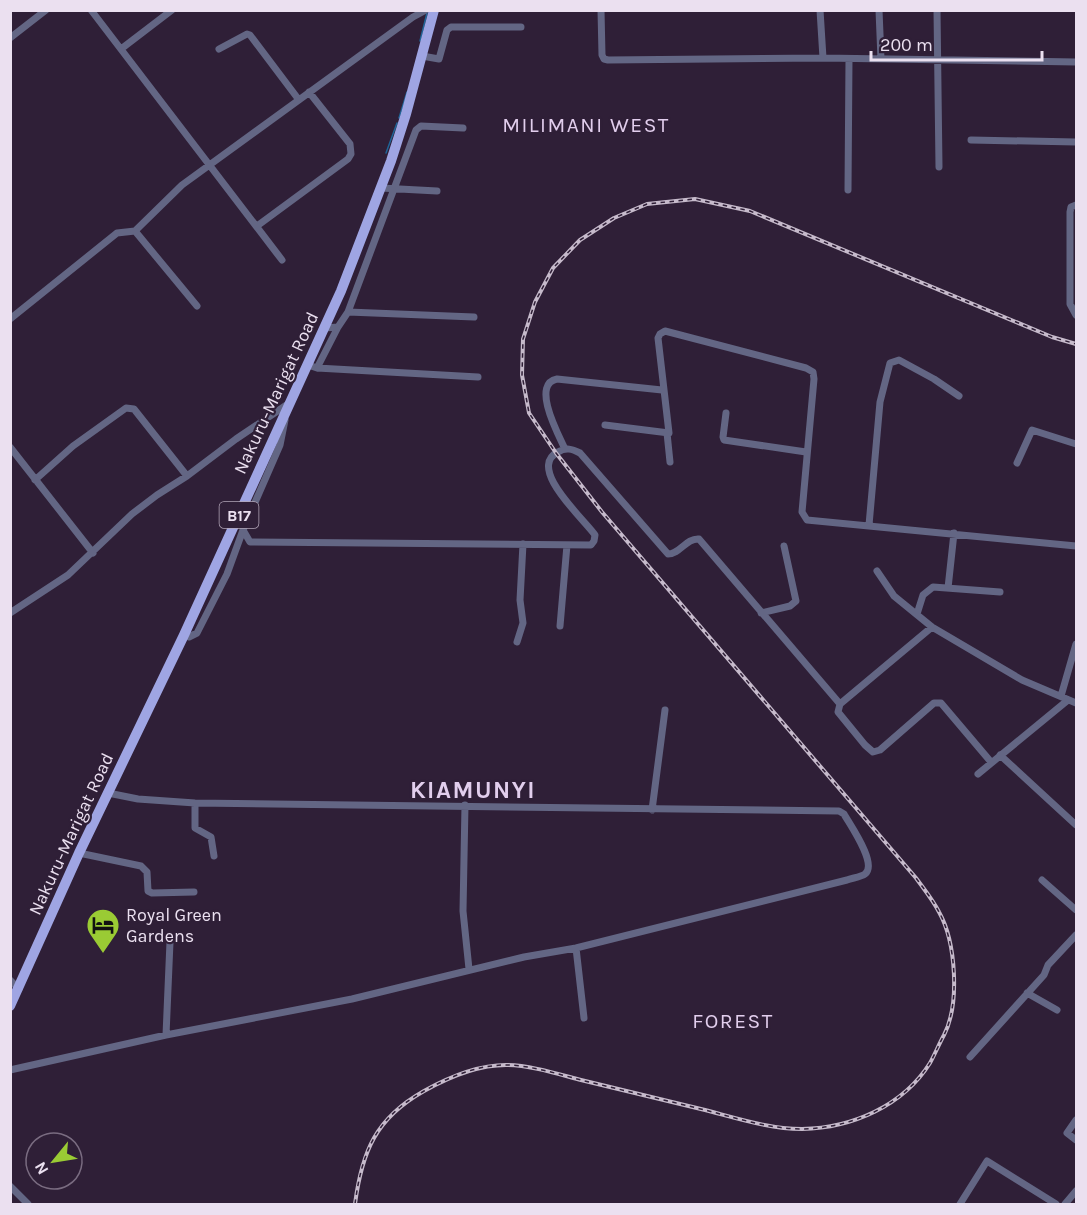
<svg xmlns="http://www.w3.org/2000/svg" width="1087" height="1215" viewBox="0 0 1087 1215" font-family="Karla,sans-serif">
<rect width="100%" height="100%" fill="#2f1f37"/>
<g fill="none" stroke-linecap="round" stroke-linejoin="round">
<path stroke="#1f6497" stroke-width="1.5" d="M 420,41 L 427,13
M 399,118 L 407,92
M 386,153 L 397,123"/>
<path stroke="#636684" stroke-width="7" d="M 91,10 L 282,260
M 601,10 L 602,55 L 604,59 L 608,60 L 823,58 L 1076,62
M 820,10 L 823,58
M 879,10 L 881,59
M 937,10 L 939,167
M 10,38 L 46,10
M 121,49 L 172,10
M 219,49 L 247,34 L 250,35 L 299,100
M 422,56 L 439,59 L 447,30 L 451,27 L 521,27
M 971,140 L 1076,142
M 381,188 L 437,191
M 848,190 L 849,59
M 1076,205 L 1071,207 L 1070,212 L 1070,304 L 1076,315
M 257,226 L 348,159 L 351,154 L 350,144 L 309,92
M 135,231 L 197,306
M 348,312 L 474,317
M 10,319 L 117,233 L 135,231 L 182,185 L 413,17 L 426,10
M 325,328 L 338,327 L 348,312 L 416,130 L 421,126 L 463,128
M 308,365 L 317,368 L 478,377
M 317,368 L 338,327
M 726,413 L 723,437 L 724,440 L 806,452
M 605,425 L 669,433 L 658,338 L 660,334 L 665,331 L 806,368 L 813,372 L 814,379 L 802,512 L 807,520 L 1076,546
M 667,433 L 670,462
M 10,447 L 93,553
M 565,449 C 558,434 531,384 557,379 L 662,390
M 1017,463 L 1032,430 L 1076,444
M 35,480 L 73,446 L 126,408 L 134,409 L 187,476
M 869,525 L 880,402 L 890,363 L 899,360 L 934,379 L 959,396
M 243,530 L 250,542 L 591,545 L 594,541 L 595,535 C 584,519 526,468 558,452 C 566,447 572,449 580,453 L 668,554 C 680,554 686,538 699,539 L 840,704 L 932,627
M 877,571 L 894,596 L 932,627 L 1022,680 L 1076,703
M 948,588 L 954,533
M 10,613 L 68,575 L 132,514 L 157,495 L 187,476 L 236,439 L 288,404
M 761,613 L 790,606 L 796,601 L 784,546
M 917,614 L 923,595 L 933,587 L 1000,592
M 560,626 L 567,545
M 184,635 L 189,637 L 197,633 L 227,574 L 243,530 L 280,445 L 285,420
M 517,642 L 523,623 L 520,600 L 523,544
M 1061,696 L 1076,644
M 840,704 L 838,712 L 865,745 L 873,752 L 880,750 L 934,703 L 941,703 L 991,762
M 1000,755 L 1076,825
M 978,774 L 1068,700
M 195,803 L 195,828 L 211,837 L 214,856
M 465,805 L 463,911 L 469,969
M 652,810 L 665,710
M 79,853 L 141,866 L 147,872 L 148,891 L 152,893 L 194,892
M 1042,880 L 1076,910
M 576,948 L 584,1018
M 10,980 L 19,989
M 1027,993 L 1057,1010
M 166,1035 L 170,942
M 970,1057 L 1044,975 L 1048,965 L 1076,935
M 10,1070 L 166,1035 L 352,999 L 524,957 L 576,948 L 847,880 C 852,878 861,877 865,874 C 878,864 850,825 844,814 L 839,811 L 195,803 L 138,799 L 108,793
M 1076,1120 L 1067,1133 L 1076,1140
M 10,1186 L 28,1204
M 960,1204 L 987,1161 L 1056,1204
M 1065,1204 L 1076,1191"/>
<path stroke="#9fa5e3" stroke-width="10" d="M 10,1006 L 79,853 L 184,635 L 341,291 L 391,161 L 406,114 L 434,10"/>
<defs>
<path id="rail" d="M 355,1204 C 362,1151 376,1118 424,1091 C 449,1077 477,1065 506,1065 C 529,1065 558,1074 581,1080 C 622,1090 664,1100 705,1110 C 736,1118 770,1129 802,1129 C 852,1128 903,1106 930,1063 C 935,1054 939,1044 944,1035 C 960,1004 956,942 939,912 C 933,900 924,889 916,878 L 602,512 L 556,453 L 529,413 L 522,375 L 523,339 L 535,302 L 553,268 L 580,240 L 614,218 L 647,204 L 695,199 L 750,211 L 1052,337 L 1076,344"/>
</defs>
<use href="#rail" stroke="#c6bacb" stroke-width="4"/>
<use href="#rail" stroke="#2f1f37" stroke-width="1.5" stroke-dasharray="4.5" stroke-linecap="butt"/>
</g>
<defs>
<symbol id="hotel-pin" viewBox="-11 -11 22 30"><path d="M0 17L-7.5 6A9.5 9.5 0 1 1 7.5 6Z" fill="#9acb34" stroke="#2f1f37"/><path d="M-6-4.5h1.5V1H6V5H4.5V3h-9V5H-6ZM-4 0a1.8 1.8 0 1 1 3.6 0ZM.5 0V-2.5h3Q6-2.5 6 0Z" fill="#111"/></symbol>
</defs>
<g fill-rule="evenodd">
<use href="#hotel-pin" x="84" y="906" width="38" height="52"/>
</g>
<g text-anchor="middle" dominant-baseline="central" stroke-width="4.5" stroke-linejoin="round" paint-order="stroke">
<rect fill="#2f1f37" stroke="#b3a6b8" stroke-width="1.5" x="219.5" y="502" width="39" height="26" rx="4.5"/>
<g font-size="16" font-weight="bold" fill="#ebe0f0">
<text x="239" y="515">B17</text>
</g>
<g font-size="18" fill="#ebe0f0" stroke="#2f1f37">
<text transform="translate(276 393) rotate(-65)">Nakuru-Marigat Road</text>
<text transform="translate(71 834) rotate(-65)">Nakuru-Marigat Road</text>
</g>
<g font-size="18" fill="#ebe0f0" stroke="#2f1f37" text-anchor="start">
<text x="126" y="915">Royal Green<tspan x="126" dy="21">Gardens</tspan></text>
</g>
<g font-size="21" letter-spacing="1.5" fill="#e2ceed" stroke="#2f1f37">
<text x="586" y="125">MILIMANI WEST</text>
<text x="733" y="1021">FOREST</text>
</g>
<g font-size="24" font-weight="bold" letter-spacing="1.5" fill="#e2ceed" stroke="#2f1f37">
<text x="473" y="790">KIAMUNYI</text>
</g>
</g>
<rect width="1087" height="1215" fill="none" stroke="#ebe0f0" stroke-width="24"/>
<g transform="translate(54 1161) rotate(240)"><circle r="28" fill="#2f1f37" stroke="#7a6c81" stroke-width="1.5"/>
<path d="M0-4.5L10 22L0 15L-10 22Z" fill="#9acb34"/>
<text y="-9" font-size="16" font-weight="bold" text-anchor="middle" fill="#ebe0f0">N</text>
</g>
<path d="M871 51v9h171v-9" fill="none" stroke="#ebe0f0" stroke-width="3"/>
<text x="880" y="51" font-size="18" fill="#ebe0f0" stroke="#2f1f37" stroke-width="4.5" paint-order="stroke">200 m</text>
</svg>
